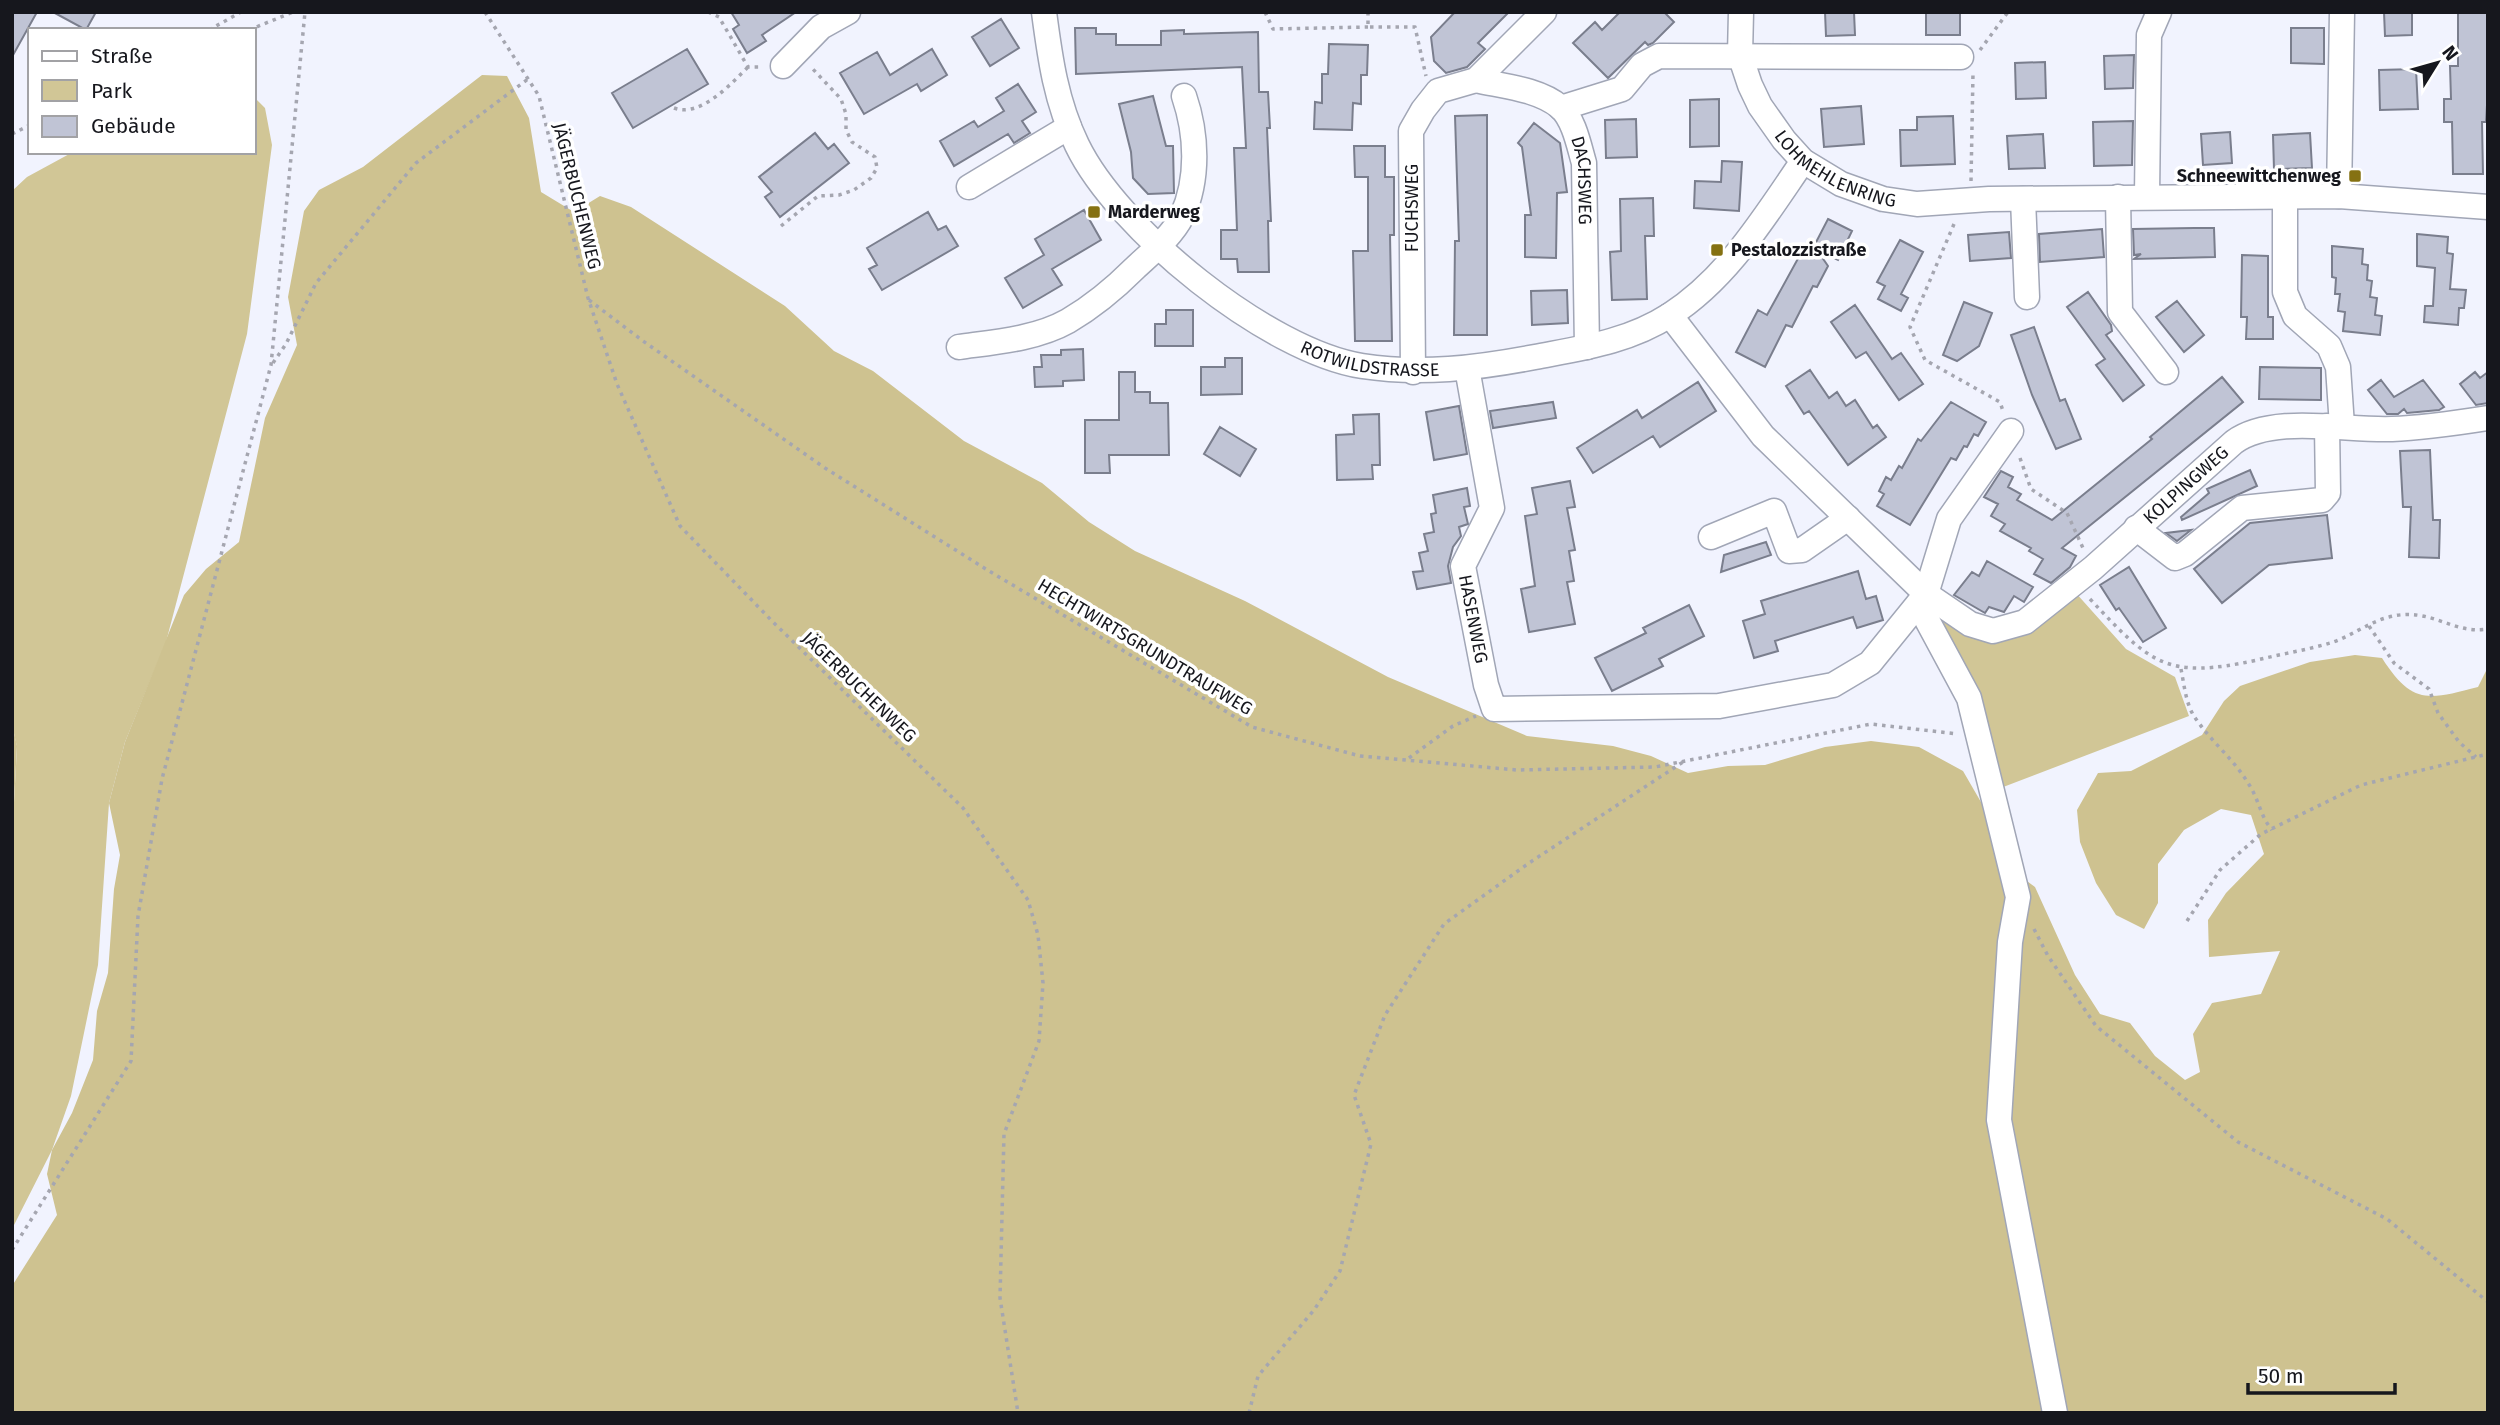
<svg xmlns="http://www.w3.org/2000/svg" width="2500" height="1425" viewBox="0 0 2500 1425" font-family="'Fira Sans',sans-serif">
<rect width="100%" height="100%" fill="#f1f3fe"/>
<path fill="#d1c696" d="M 254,97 L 265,108 L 272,145 L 247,334 L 166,642 L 125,742 L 109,803 L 98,965 L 71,1096 L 52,1150 L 12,1229 L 12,839 L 17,747 L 12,724 L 12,191 L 27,177 L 73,152 L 254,152 Z
M 2075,592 L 2126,649 L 2175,677 L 2189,716 L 1998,789 L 1935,615 L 1965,633 Z"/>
<path fill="#cec290" d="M 482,75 L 507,76 L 529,118 L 541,192 L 574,212 L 600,196 L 631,207 L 785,306 L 834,351 L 873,371 L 964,441 L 1042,483 L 1089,522 L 1135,551 L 1245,601 L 1388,677 L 1527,736 L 1613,746 L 1651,756 L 1688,773 L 1728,766 L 1765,765 L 1825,747 L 1871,741 L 1919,747 L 1963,771 L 1985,809 L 1995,858 L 2035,887 L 2075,975 L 2100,1014 L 2130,1023 L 2155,1056 L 2185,1080 L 2200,1072 L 2193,1034 L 2212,1003 L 2261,994 L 2280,951 L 2209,957 L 2208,920 L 2226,893 L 2264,854 L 2251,815 L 2221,809 L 2184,830 L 2158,864 L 2158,903 L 2144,929 L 2116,915 L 2096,883 L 2080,842 L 2077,810 L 2098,773 L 2131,771 L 2202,735 L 2224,701 L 2240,686 L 2310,662 L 2355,655 L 2382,658 C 2412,705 2428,700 2478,687 L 2488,667 L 2488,1413 L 12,1413 L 12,1286 L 57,1215 L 47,1174 L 52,1150 L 72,1113 L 93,1060 L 97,1011 L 108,973 L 114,889 L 120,855 L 109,803 L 125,742 L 184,595 L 206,569 L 239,542 L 265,418 L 297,345 L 288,297 L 304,211 L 319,190 L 363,167 Z
M 12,724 L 17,746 L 12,839 Z"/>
<path fill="#c0c4d5" stroke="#7a7e8d" stroke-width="2" d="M 12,12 L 37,12 L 12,57 Z
M 53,12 L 96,12 L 86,30 Z
M 731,12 L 796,12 L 762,35 L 766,41 L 747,53 L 733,29 L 739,25 Z
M 1455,12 L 1509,12 L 1478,43 L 1485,49 L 1467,67 L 1446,73 L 1434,61 L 1431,37 Z
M 1620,12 L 1664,12 L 1674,22 L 1653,43 L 1648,45 L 1645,42 L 1608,78 L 1573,43 L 1595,22 L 1602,30 Z
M 1825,12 L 1854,12 L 1855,35 L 1826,36 Z
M 1926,12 L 1960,12 L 1960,35 L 1926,35 Z
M 2384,12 L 2412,12 L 2412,35 L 2385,36 Z
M 2458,12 L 2488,12 L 2488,88 L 2486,122 L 2482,122 L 2483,174 L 2453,174 L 2452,122 L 2444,122 L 2444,99 L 2451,99 L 2450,66 L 2458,66 Z
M 1001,19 L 1019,48 L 990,66 L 972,37 Z
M 1075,28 L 1096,28 L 1096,34 L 1116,34 L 1116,45 L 1161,45 L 1161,31 L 1184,30 L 1184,34 L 1258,32 L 1259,92 L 1268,92 L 1270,128 L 1267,128 L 1271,221 L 1268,221 L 1269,272 L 1238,272 L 1237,259 L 1221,259 L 1221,230 L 1237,230 L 1234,148 L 1246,148 L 1242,67 L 1076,74 Z
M 2291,28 L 2324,28 L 2324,64 L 2291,63 Z
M 1329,44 L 1368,45 L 1367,75 L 1361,75 L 1361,104 L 1353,103 L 1352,130 L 1314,129 L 1315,102 L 1322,103 L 1322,74 L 1328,74 Z
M 687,49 L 708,84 L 633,128 L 612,93 Z
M 932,49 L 947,75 L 921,91 L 917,84 L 864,114 L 840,73 L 877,52 L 890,75 Z
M 2134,55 L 2133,88 L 2105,89 L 2104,56 Z
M 2045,62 L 2046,98 L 2016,99 L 2015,63 Z
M 2416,69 L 2418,109 L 2380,110 L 2379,70 Z
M 1018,84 L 1036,112 L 1022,121 L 1030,133 L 1014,143 L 1008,134 L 954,166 L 940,141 L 974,121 L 978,127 L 1004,111 L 996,98 Z
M 1153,96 L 1166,146 L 1173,146 L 1174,193 L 1148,194 L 1133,178 L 1131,152 L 1119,104 Z
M 1719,99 L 1719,146 L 1690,147 L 1690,100 Z
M 1861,106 L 1864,144 L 1824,147 L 1821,109 Z
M 1487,115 L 1487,335 L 1454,335 L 1455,241 L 1459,241 L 1455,116 Z
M 1953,116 L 1955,164 L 1901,166 L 1900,130 L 1917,130 L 1917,117 Z
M 1636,119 L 1637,157 L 1606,158 L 1605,120 Z
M 2133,121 L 2132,165 L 2094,166 L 2093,122 Z
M 1534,123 L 1560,143 L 1567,192 L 1557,193 L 1556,258 L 1525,257 L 1525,215 L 1531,215 L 1522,147 L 1518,143 Z
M 2230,132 L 2232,163 L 2203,165 L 2201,134 Z
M 815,133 L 828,149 L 834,144 L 849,163 L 780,217 L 765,197 L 772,192 L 759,177 Z
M 2310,133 L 2312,168 L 2274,169 L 2273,135 Z
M 2043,134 L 2045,168 L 2009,169 L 2007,136 Z
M 1354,146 L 1385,146 L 1385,177 L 1394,177 L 1394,235 L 1390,235 L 1392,341 L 1355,341 L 1353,251 L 1368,251 L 1368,177 L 1355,177 Z
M 1722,161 L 1742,162 L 1739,211 L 1694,208 L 1695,181 L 1721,182 Z
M 1653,198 L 1654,236 L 1645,236 L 1647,299 L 1612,300 L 1610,252 L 1621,251 L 1620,199 Z
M 1084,210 L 1101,240 L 1052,269 L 1062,285 L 1023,308 L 1005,278 L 1044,255 L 1035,239 Z
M 928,212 L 938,230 L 946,226 L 958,246 L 882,290 L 869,269 L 877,265 L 867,248 Z
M 1828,219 L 1852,231 L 1838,260 L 1813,248 Z
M 2194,228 L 2214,228 L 2215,257 L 2134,259 L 2141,254 L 2134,255 L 2133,229 Z
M 2102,229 L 2104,257 L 2040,262 L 2039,234 Z
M 2009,232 L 2011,258 L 1970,261 L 1968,235 Z
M 2417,234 L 2448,237 L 2447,253 L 2453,254 L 2450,289 L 2466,290 L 2464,308 L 2459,308 L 2458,325 L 2424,322 L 2425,306 L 2433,306 L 2435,268 L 2417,266 Z
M 1900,240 L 1923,252 L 1901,294 L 1908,298 L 1901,311 L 1878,299 L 1885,286 L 1877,282 Z
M 1806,244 L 1817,250 L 1828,266 L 1817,287 L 1813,286 L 1792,327 L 1786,325 L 1765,367 L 1736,352 L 1758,310 L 1767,315 Z
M 2332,246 L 2363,249 L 2362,264 L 2368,265 L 2367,280 L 2372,281 L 2370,297 L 2377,298 L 2375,315 L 2382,316 L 2380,335 L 2343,331 L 2345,312 L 2338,311 L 2340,294 L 2335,294 L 2336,278 L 2332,277 Z
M 2242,255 L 2268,256 L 2268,317 L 2273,317 L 2273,339 L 2246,339 L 2247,317 L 2241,317 Z
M 1567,290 L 1568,323 L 1532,325 L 1531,291 Z
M 2088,292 L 2111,325 L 2112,331 L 2106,335 L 2144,385 L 2123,401 L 2096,365 L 2105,359 L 2067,307 Z
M 2177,301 L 2204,335 L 2184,352 L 2156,317 Z
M 1964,302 L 1992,313 L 1979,346 L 1957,361 L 1943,355 Z
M 1855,305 L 1892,359 L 1901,353 L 1923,384 L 1899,400 L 1866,352 L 1856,358 L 1831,322 Z
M 1166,310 L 1193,310 L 1193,346 L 1155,346 L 1155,324 L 1166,324 Z
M 2034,327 L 2060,401 L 2065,399 L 2081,439 L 2056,449 L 2032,395 L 2011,335 Z
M 1083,349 L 1084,380 L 1063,381 L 1063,386 L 1035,387 L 1034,367 L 1042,367 L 1041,355 L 1061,355 L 1061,350 Z
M 1225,358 L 1242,358 L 1242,394 L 1201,395 L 1201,367 L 1225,367 Z
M 2260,367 L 2321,368 L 2321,400 L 2259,399 Z
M 1810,370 L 1829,398 L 1837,392 L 1846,406 L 1855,400 L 1873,428 L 1877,425 L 1886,437 L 1848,465 L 1809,411 L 1804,414 L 1786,386 Z
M 1119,372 L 1135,372 L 1135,392 L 1150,392 L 1150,403 L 1168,403 L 1169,455 L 1109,455 L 1110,473 L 1085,473 L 1085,420 L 1119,420 Z
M 2475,372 L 2480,378 L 2488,372 L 2488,403 L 2476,405 L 2460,384 Z
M 2222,377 L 2243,402 L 2062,548 L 2076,556 L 2070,567 L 2051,583 L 2034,574 L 2043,559 L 2029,551 L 2031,548 L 2000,531 L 2005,524 L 1991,516 L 1998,504 L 1984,497 L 2001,471 L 2013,477 L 2008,487 L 2021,494 L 2017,500 L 2052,520 L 2152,439 L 2150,437 Z
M 2381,380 L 2394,397 L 2423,380 L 2444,407 L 2439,410 L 2407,413 L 2404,409 L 2398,414 L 2387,414 L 2368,390 Z
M 1698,382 L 1716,411 L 1660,447 L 1653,436 L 1593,473 L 1577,448 L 1637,410 L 1642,418 Z
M 1553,402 L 1556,418 L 1493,428 L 1490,411 Z
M 1951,402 L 1986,422 L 1978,436 L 1974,434 L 1967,447 L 1964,446 L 1956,460 L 1951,458 L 1910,525 L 1877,506 L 1884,494 L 1879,491 L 1886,477 L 1891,480 L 1899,466 L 1902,468 L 1918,439 L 1921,441 Z
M 1459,406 L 1467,454 L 1434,460 L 1426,412 Z
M 1379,414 L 1380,465 L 1372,465 L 1373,479 L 1337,480 L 1336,435 L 1354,434 L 1353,415 Z
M 1220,427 L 1256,449 L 1240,476 L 1204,454 Z
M 2430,450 L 2433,520 L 2440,520 L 2439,558 L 2409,557 L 2411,507 L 2403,507 L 2400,451 Z
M 2250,470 L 2257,486 L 2182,520 L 2181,517 L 2209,493 L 2207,489 Z
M 1570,481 L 1575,507 L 1567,508 L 1575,550 L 1569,551 L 1574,581 L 1567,582 L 1575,624 L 1529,632 L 1521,589 L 1535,586 L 1525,516 L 1537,514 L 1532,488 Z
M 1467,488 L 1470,506 L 1464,507 L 1468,524 L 1459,527 L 1461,536 L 1453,547 L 1448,566 L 1451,583 L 1417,589 L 1413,572 L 1423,571 L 1419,553 L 1428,551 L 1424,534 L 1434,532 L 1431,514 L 1436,513 L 1433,495 Z
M 2327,515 L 2332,558 L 2269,565 L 2222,603 L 2194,569 L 2250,523 Z
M 2191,530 L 2177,541 L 2166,533 Z
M 1766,542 L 1771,555 L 1721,572 L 1724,555 Z
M 1987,561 L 2033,587 L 2024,602 L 2014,596 L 2004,612 L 1989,607 L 1985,613 L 1954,595 L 1972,572 L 1979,576 Z
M 2129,567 L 2166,628 L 2143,642 L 2119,608 L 2116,610 L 2100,585 Z
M 1858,571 L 1866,599 L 1876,596 L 1883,620 L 1857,628 L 1853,617 L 1775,641 L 1778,651 L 1754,658 L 1743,621 L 1765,614 L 1761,601 Z
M 1689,605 L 1704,636 L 1659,659 L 1663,666 L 1612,691 L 1595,658 L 1646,633 L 1643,628 Z"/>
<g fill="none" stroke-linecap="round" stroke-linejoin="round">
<defs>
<g id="minor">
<path id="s1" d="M 1044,12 C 1050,58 1056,102 1077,145 C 1118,230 1268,351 1362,366 C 1421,375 1477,368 1535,357 C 1582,348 1628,342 1670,315 C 1728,278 1765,216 1803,161"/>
<path id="s2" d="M 1741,12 L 1740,55 L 1750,85 L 1760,106 L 1784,140 L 1803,161 L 1841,184 L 1883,199 L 1917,204 L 1989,199 L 2339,196 L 2488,207"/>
<path d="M 783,66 L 821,27 L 848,12"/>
<path id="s3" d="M 1476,80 C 1502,86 1539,89 1560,107 C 1574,119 1579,146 1584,163 L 1587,347"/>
<path d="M 1561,108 L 1622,89 L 1642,65 L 1659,56 L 1961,57"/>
<path d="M 969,187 L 1069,127"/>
<path d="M 2147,196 L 2149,35 L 2159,12"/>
<path d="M 2339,196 L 2342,12"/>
<path d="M 2118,197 L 2120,312 L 2166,372"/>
<path d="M 2285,198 L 2285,292 L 2295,316 L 2329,346 L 2338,367 L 2342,426"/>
<path d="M 2023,199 L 2027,297"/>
<path d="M 1670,315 L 1763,436 L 1926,594 L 1927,620 L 1969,698 L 2018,897 L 2010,942 L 1999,1120 L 2055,1413"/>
<path d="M 959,347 C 995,342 1036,339 1068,321 C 1092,307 1115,288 1135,268 C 1151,253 1172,236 1182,216 C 1199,179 1197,134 1184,96"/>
<path id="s4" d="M 1467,368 L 1492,508 L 1463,566 L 1486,685 L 1494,709 L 1719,706 L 1833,685 L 1870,663 L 1926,594 L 1949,519 L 2011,431"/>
<path d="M 1413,372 L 1411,131 L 1423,110 L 1438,91 L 1476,80 L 1544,12"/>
<path d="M 2136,528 L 2175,558 L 2185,554 L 2242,508 L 2322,500 L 2328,493 L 2327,426"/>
<path d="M 1711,537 L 1774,511 L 1789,551 L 1802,550 L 1848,518"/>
<path id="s5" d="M 1926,594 L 1970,624 L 1993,631 L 2025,622 L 2093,568 L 2234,442 C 2273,414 2345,431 2392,429 C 2424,428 2456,423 2488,418"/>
</g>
</defs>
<use href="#minor" stroke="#a1a6b6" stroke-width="27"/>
<path stroke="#a5a6b0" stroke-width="3.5" stroke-dasharray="3.5 5" stroke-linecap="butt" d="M 485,12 L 539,96 L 588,298 L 617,384 L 680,526 L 772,621 L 963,808 L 1028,900 L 1038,935 L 1043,983 L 1039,1041 L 1004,1134 L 1000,1298 L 1018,1413
M 708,12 L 719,17 L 748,67 L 763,67
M 1265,12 L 1273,29 L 1368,27
M 1368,12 L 1368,27 L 1415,27 L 1426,76
M 209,30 L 241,12
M 249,30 L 293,12
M 1980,50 L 2008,12
M 674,108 C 700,118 731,84 748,67
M 12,134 L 30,125
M 1971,181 L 1973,73
M 1954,224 L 1910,327 L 1925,360 L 2000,402 L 2003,411
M 781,226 L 818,196 L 839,195 L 854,190 L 871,178 L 877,168 L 875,157 L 852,142 L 846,130 L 846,114 L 841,99 L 810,66
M 589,300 L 643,341 L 825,468 L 989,571 L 1252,727 L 1360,756 L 1517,770 L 1655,767 L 1871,724 L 1958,734
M 273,363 L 286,344 L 316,283 L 416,163 L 528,79
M 2020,458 L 2031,489 L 2067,513 L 2083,548
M 2090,599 C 2151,664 2166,680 2257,660 C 2281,654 2307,650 2330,643 C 2350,637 2369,622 2389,617 C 2431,606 2452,635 2488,629
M 2369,626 L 2394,663 L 2429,689 L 2438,713 L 2459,742 L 2476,757
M 2181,669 C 2184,684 2186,704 2194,716 C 2210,741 2233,758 2248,783 C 2259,799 2260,816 2272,830
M 1409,758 L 1453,726 L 1476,716
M 2187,921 L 2220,870 L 2261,834 L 2361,785 L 2488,754
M 2034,929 L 2048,956 L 2096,1026 L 2238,1142 L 2387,1219 L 2488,1302
M 12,1250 L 131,1061 L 138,916 L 162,779 L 271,365 L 305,12
M 1249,1413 L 1258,1376 L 1314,1310 L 1340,1271 L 1371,1144 L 1354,1095 L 1385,1015 L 1444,924 L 1529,863 L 1683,762"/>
<use href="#minor" stroke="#fff" stroke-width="24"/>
</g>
<g fill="#857112" stroke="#fff" stroke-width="2.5">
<rect x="2348" y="169" width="14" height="14" rx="3.5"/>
<rect x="1087" y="205" width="14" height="14" rx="3.5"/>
<rect x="1710" y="243" width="14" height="14" rx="3.5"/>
</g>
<g text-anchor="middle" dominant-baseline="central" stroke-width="7" stroke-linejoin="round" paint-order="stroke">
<g font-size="18" fill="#16171d" stroke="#fff">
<text stroke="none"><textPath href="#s2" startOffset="200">LOHMEHLENRING</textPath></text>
<text stroke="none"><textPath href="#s3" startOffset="168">DACHSWEG</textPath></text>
<text transform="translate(577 196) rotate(76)">JÄGERBUCHENWEG</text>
<text transform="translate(1412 208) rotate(-90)">FUCHSWEG</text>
<text stroke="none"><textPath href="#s1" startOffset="514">ROTWILDSTRASSE</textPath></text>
<text stroke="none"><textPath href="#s5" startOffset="322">KOLPINGWEG</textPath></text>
<text stroke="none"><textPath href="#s4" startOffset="261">HASENWEG</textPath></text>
<text transform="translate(1145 647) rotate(31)">HECHTWIRTSGRUNDTRAUFWEG</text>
<text transform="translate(859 687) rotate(44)">JÄGERBUCHENWEG</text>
</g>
<g font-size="18" font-weight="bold" fill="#16171d" stroke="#fff" text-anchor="start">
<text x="2341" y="176" text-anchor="end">Schneewittchenweg</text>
<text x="1108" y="212">Marderweg</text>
<text x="1731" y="250">Pestalozzistraße</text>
</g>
</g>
<rect width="2500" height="1425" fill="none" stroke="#16171d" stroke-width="28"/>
<rect x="28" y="28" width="228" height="126" fill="#ffffff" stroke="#a2a2a5" stroke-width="2"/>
<rect x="42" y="51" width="35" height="10" fill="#ffffff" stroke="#a2a2a5" stroke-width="2"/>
<text x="91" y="63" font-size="21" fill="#16171d">Straße</text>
<rect x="42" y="80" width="35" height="21" fill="#d1c696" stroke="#a2a2a5" stroke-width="2"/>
<text x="91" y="98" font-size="21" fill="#16171d">Park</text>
<rect x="42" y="116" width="35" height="21" fill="#c0c4d5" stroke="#a2a2a5" stroke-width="2"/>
<text x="91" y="133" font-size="21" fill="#16171d">Gebäude</text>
<g transform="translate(2437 63) rotate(53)" stroke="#ffffff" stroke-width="5" paint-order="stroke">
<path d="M0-5L12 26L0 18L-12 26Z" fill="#16171d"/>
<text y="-10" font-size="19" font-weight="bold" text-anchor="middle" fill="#16171d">N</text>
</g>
<path d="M2248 1383v10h147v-10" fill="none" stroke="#16171d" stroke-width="3.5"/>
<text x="2258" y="1383" font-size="21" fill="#16171d" stroke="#ffffff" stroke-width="5" paint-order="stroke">50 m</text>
</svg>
